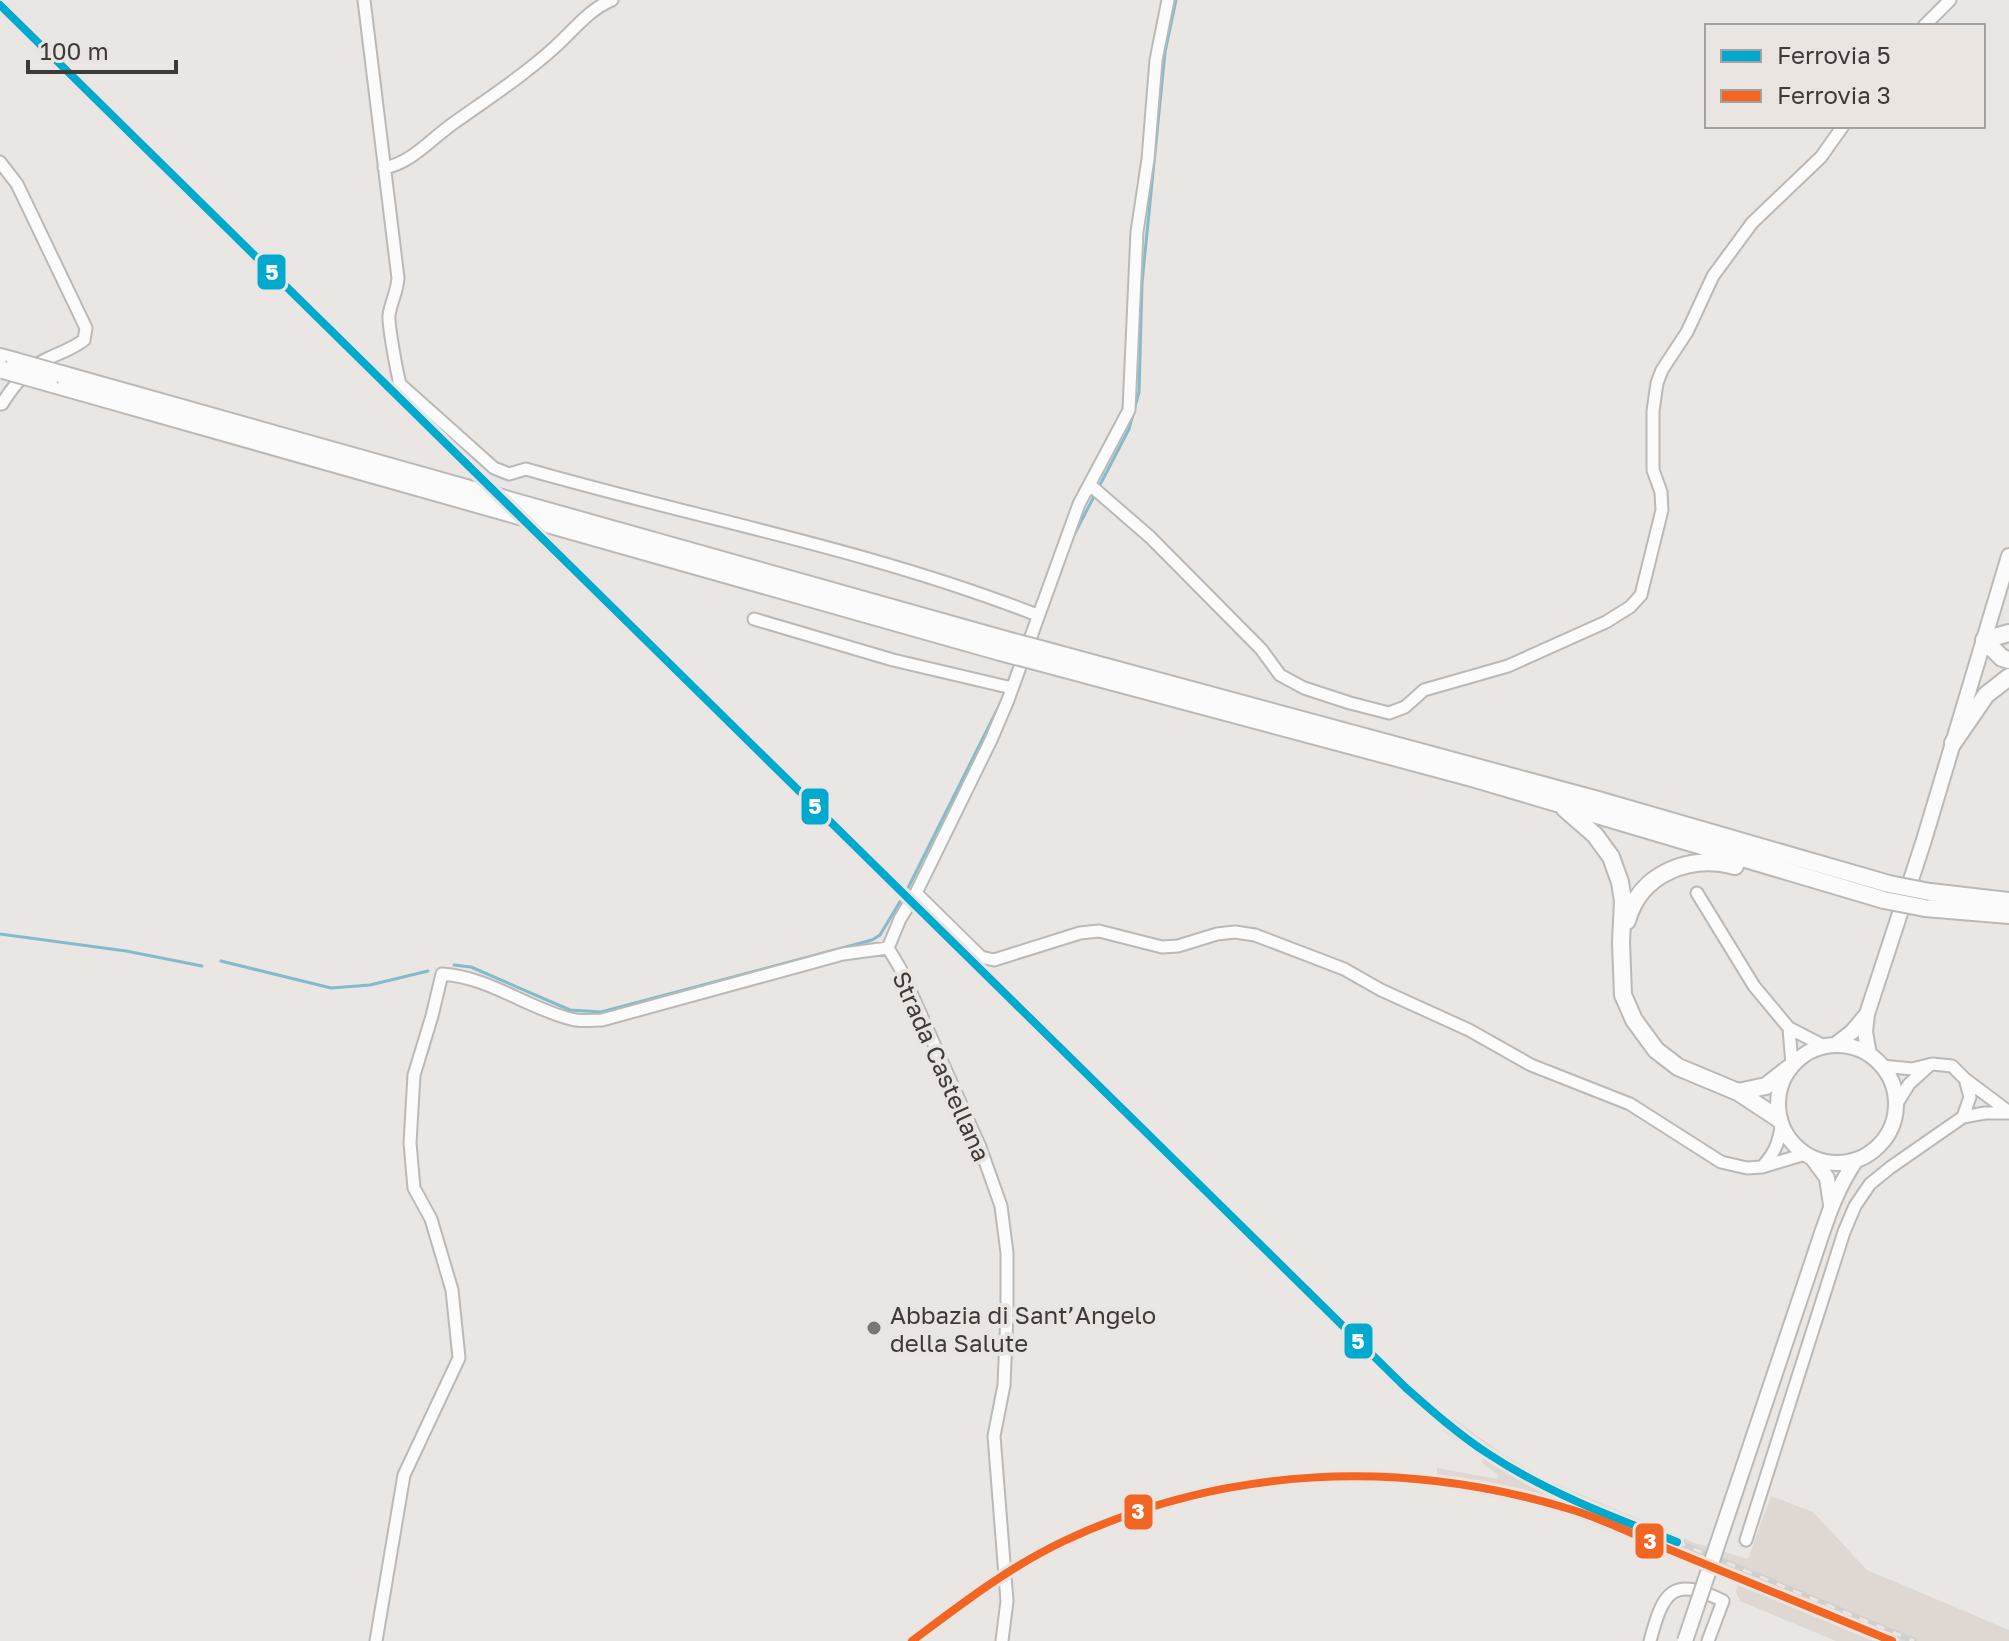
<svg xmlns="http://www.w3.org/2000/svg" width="2009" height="1641" viewBox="0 0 2009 1641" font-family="'Golos Text',sans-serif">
<rect width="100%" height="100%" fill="#e9e6e3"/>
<path fill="#dfd7d1" d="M 1454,1419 L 1504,1455 L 1547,1480 L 1695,1543 L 1748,1559 L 1771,1496 L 1813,1512 L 1867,1570 L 2009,1630 L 2009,1641 L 1836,1641 L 1740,1601 L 1736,1592 L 1739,1582 L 1695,1564 L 1565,1514 L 1520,1502 L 1437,1487 L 1437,1468 L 1497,1479 L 1498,1475 L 1482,1463 L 1483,1459 L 1444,1431 Z"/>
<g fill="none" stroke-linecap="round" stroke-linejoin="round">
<path stroke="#83bbca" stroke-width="3" d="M 1074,535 L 1129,429 L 1139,392 L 1142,283 L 1165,52 L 1176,0
M 0,934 L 126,951 L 202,966
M 221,961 L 331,988 L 370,985 L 428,971
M 454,965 L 471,967 L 570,1010 L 601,1012 L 872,940 L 880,935 L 907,890 L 1000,704"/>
<defs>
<path id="minor" d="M 364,0 L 398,278 C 397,292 391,302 389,315 C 388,325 397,373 400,384 L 494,468 L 509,474 L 526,469 C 696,518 872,550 1037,615
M 1924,26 L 1950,0
M 0,162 L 17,184 L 86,328 L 84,340 C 72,349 62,352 49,358 C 28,367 13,386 2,404
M 384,168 C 411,163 429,141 451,125 C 486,100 523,76 555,47 C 574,30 588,10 612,0
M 1090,485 L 1150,537 L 1261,649 L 1280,675 L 1304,688 L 1350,703 L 1389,713 L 1405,707 L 1424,690 L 1508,666 L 1606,622 L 1630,607 L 1641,595 L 1662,510 L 1661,492 L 1653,470 L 1653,411 L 1657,383 L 1662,370 L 1687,332 L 1713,276 L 1752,223 L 1821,157 L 1843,126
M 754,619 L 893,660 L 1012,688
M 916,893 L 981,957 L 994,960 L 1080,933 L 1099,931 L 1162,947 L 1178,946 L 1217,934 L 1235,932 L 1255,935 L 1344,969 L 1381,990 L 1469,1030 L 1531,1065 L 1630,1104 L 1721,1162 L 1747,1168 L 1762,1167 L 1805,1154
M 1697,893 L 1754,986 L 1789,1028 L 1824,1046
M 1789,1028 L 1792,1065
M 1965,1079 L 2009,1112
M 1896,1105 L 1909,1084 L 1929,1066
M 1963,1117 L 1985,1113 L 2009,1113
M 1762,1167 C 1774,1154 1779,1143 1781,1126
M 1746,1540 L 1844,1232 L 1855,1206 L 1870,1184 L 1891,1167 L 1963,1117 L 1970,1097 L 1965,1079 L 1952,1066 L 1932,1064 L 1912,1069 L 1882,1066
M 376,1641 L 404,1475 L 459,1358 L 452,1290 L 431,1219 L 414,1188 L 410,1143 L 414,1075 L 432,1016 L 442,974 C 489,977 527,1008 571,1019 C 581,1022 592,1020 602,1020 L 843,954 L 888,948
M 1002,1641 L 1007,1601 L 994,1436 L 1004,1385 L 1007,1313 L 1007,1253 L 1001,1206 L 980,1147 L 900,968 L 888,948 L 900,919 L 916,893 L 991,740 L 1008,700 L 1079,504 L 1129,410 L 1137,232 L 1148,159 L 1156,60 L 1168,0
M 1650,1641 C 1663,1592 1672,1575 1723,1601 L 1708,1641"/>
<path id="major" d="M1778 1104a59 59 0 1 1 118 0a59 59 0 1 1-118 0Z
M 1835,1045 L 1852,1032 L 1867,1014
M 1869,1054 L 1865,1032 L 1867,1014 L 1924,840 L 2009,556
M 1813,1159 L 1827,1178 L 1831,1205
M 1810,1269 C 1823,1231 1833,1193 1856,1160"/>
<path id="highway" d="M 0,357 L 15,361
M 61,374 L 1006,640
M 49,383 L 1000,652
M 2009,633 L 1984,640 L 2002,658 L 2009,660
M 1040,649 L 1598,800 L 1889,884
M 1035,661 L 1472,778 L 1884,900
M 1953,743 L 1986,695 L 2009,677
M 1565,809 L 1595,835 L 1611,857 L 1620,882 L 1623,901 L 1621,942 L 1623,995 L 1634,1020 L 1656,1050 L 1678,1067 L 1738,1092 L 1779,1119
M 1930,892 L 2009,901
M 1925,908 L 2009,915
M 1627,921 C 1640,873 1690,854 1735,866
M 1738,1092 L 1766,1086 L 1789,1068"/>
</defs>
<use href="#minor" stroke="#bbb9b7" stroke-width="15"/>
<use href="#major" stroke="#bbb9b7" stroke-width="18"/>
<use href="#highway" stroke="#bbb9b7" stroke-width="20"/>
<use href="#minor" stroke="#fcfbfb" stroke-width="11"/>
<use href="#major" stroke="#fcfbfb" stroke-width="14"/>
<use href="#highway" stroke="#fcfbfb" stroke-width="16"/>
<defs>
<path id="rail" d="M 1677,1542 L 1914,1641"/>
</defs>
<use href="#rail" stroke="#d0cfcf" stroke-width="6"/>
<use href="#rail" stroke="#ebe5e1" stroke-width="3" stroke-dasharray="9" stroke-linecap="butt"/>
<defs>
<path id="major-bridge" d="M 1685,1641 L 1810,1269"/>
<path id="highway-bridge" d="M 15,361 L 61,374
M 3,370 L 49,383
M 1006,640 L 1040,649
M 1000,652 L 1035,661
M 1889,884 L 1930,892
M 1884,900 L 1925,908"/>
</defs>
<use href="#major-bridge" stroke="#bbb9b7" stroke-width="18" stroke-linecap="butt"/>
<use href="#highway-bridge" stroke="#bbb9b7" stroke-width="20" stroke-linecap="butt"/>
<use href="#major-bridge" stroke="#fcfbfb" stroke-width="14"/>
<use href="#highway-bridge" stroke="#fcfbfb" stroke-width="16"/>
<defs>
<path id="rail-1" d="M 0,5 L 1405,1387 C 1431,1410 1458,1434 1487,1453 C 1546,1492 1612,1517 1677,1542"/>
<path id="rail-2" d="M 912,1641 C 960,1605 1009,1567 1064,1541 C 1223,1466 1398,1458 1566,1508 C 1603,1518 1638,1537 1673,1551 C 1746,1581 1819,1611 1892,1641"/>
</defs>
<use href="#rail-1" stroke="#ebe5e1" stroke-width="14"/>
<use href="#rail-2" stroke="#ebe5e1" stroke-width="14"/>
<use href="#rail-1" stroke="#00a9ce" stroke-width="8"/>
<use href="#rail-2" stroke="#f26522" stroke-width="8"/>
</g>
<circle fill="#797674" stroke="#ebe5e1" stroke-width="3" cx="874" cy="1328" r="8"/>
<g text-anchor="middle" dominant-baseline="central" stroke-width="8" stroke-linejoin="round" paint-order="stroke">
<g font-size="24" fill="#3d3a39" stroke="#ebe5e1">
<text transform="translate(942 1066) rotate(66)">Strada Castellana</text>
</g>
<g font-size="24" fill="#3d3a39" stroke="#ebe5e1" text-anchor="start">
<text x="890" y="1314">Abbazia di Sant’Angelo<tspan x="890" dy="28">della Salute</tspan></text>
</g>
</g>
<g stroke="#ebe5e1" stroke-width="3">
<rect x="256" y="253" width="31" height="38" rx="8" fill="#00a9ce"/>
<rect x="800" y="787" width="30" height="39" rx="8" fill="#00a9ce"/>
<rect x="1343" y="1322" width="31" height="38" rx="8" fill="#00a9ce"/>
<rect x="1123" y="1493" width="31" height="38" rx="8" fill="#f26522"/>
<rect x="1634" y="1522" width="31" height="38" rx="8" fill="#f26522"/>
</g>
<g font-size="22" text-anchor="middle" font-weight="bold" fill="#fff">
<text x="272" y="280">5</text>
<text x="815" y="814">5</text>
<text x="1358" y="1349">5</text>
<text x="1138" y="1519">3</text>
<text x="1650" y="1549">3</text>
</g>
<rect x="1705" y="24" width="280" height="104" fill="#ebe5e1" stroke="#a5a19e" stroke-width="2"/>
<rect x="1721" y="50" width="40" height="12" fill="#00a9ce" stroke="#a5a19e" stroke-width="2"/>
<text x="1777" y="64" font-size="24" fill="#3d3a39">Ferrovia 5</text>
<rect x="1721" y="90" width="40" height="12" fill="#f26522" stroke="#a5a19e" stroke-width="2"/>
<text x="1777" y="104" font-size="24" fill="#3d3a39">Ferrovia 3</text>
<path d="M28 60v12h148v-12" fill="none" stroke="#3d3a39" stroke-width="4"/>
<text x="40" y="60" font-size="24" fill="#3d3a39" stroke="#ebe5e1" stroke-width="6" paint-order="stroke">100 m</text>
</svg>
